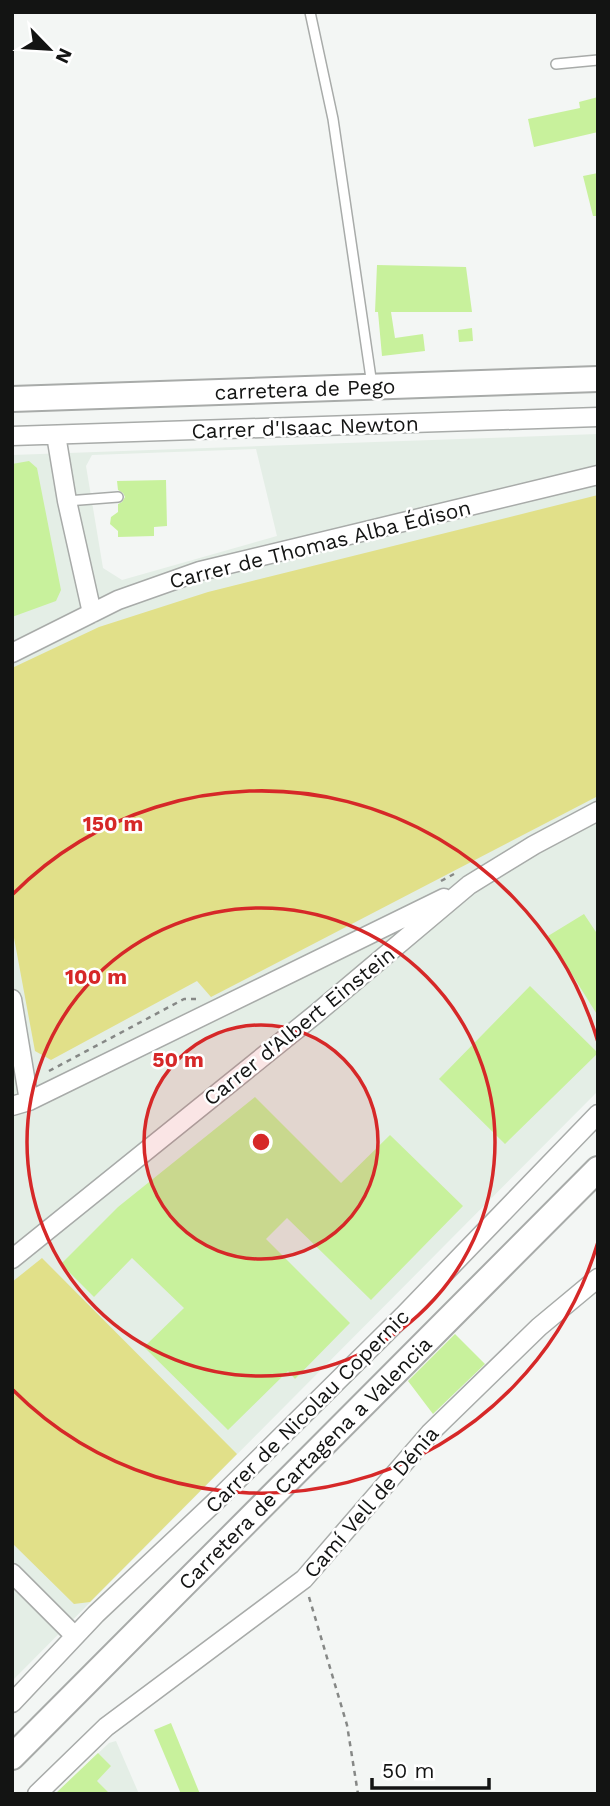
<svg xmlns="http://www.w3.org/2000/svg" width="610" height="1806" viewBox="0 0 610 1806" font-family="'Work Sans',sans-serif">
<rect width="100%" height="100%" fill="#f3f6f4"/>
<path fill="#e4eee6" fill-rule="evenodd" d="M 598,434 L 598,1091 L 12,1681 L 12,455 ZM 256,449 L 277,536 L 122,580 L 103,568 L 86,466 L 92,455 Z
M 116,1741 L 139,1794 L 55,1794 L 109,1743 Z"/>
<path fill="#e1e089" d="M 598,495 L 598,796 L 211,997 L 197,981 L 51,1060 L 35,1051 L 12,927 L 12,668 L 99,627 L 208,592 Z
M 42,1258 L 237,1454 L 90,1602 L 74,1604 L 12,1543 L 12,1282 Z"/>
<path fill="#c8f19c" d="M 598,97 L 598,132 L 534,147 L 528,119 L 580,108 L 579,102 Z
M 598,173 L 598,216 L 593,216 L 583,176 Z
M 377,265 L 466,267 L 472,312 L 391,312 L 395,338 L 423,334 L 425,351 L 382,356 L 378,312 L 375,312 Z
M 472,328 L 473,341 L 459,342 L 458,330 Z
M 29,461 L 37,468 L 61,590 L 56,601 L 12,617 L 12,464 Z
M 166,480 L 167,526 L 154,527 L 154,536 L 118,537 L 118,531 L 110,524 L 111,517 L 118,512 L 118,504 L 122,502 L 125,497 L 123,493 L 118,490 L 117,481 Z
M 584,914 L 598,935 L 598,1016 L 548,936 Z
M 530,986 L 598,1053 L 505,1144 L 439,1079 Z
M 255,1097 L 341,1183 L 390,1135 L 463,1206 L 371,1300 L 287,1218 L 266,1239 L 350,1323 L 295,1379 L 288,1371 L 228,1430 L 144,1347 L 184,1308 L 132,1258 L 94,1297 L 61,1264 L 118,1207 Z
M 455,1334 L 485,1364 L 433,1414 L 408,1381 Z
M 171,1723 L 200,1794 L 181,1794 L 154,1730 Z
M 98,1753 L 111,1766 L 97,1781 L 110,1794 L 55,1794 Z"/>
<g fill="none" stroke-linecap="round" stroke-linejoin="round">
<defs>
<path id="service" d="M 310,12 L 333,119 L 372,385
M 556,64 L 598,60
M 67,501 L 118,497"/>
<path id="minor" d="M 56,435 L 67,501 L 92,613
M 12,436 L 598,417
M 12,653 L 118,600 L 200,571 L 598,475
M 12,999 L 29,1101
M 12,1106 L 29,1101 L 444,898
M 12,1259 L 317,1013 L 469,885 L 534,845 L 598,811
M 12,1573 L 75,1636
M 12,1703 L 96,1614 L 215,1502 L 403,1316 L 598,1114
M 37,1794 L 106,1727 L 304,1579 L 430,1433 L 539,1327 L 598,1278"/>
<path id="secondary" d="M 12,399 L 598,379
M 12,1757 L 598,1169"/>
</defs>
<use href="#service" stroke="#a8aba9" stroke-width="12"/>
<use href="#minor" stroke="#a8aba9" stroke-width="21"/>
<use href="#secondary" stroke="#a8aba9" stroke-width="28"/>
<path stroke="#868886" stroke-width="2.5" stroke-dasharray="5 5" stroke-linecap="butt" d="M 441,881 L 454,874
M 49,1071 L 184,999 L 199,999
M 309,1597 L 347,1725 L 358,1794"/>
<use href="#service" stroke="#fff" stroke-width="9"/>
<use href="#minor" stroke="#fff" stroke-width="18"/>
<use href="#secondary" stroke="#fff" stroke-width="24"/>
</g>
<circle cx="261" cy="1142" r="117" fill="#d62828" fill-opacity=".12"/>
<g fill="none" stroke="#d62828" stroke-width="3.5">
<circle cx="261" cy="1142" r="117"/>
<circle cx="261" cy="1142" r="234"/>
<path d="M598 1242A351 351 0 0 1 13 1390M13 894A351 351 0 0 1 598 1042"/>
</g>
<g text-anchor="middle" dominant-baseline="central" stroke-width="5" stroke-linejoin="round" paint-order="stroke">
<g font-size="21" fill="#131413" stroke="#fff">
<text transform="translate(305 389) rotate(-2)">carretera de Pego</text>
<text transform="translate(305 427) rotate(-2)">Carrer d'Isaac Newton</text>
<text transform="translate(320 544) rotate(-14)">Carrer de Thomas Alba Édison</text>
<text transform="translate(299 1026) rotate(-39)">Carrer d'Albert Einstein</text>
<text transform="translate(307 1411) rotate(-45)">Carrer de Nicolau Copernic</text>
<text transform="translate(305 1463) rotate(-45)">Carretera de Cartagena a Valencia</text>
<text transform="translate(371 1502) rotate(-49)">Camí Vell de Dénia</text>
</g>
</g>
<circle cx="261" cy="1142" r="10" fill="#d62828" stroke="#fff" stroke-width="3.5"/>
<g font-size="21" text-anchor="middle" font-weight="bold" fill="#d62828" stroke="#fff" stroke-width="5" stroke-linejoin="round" paint-order="stroke">
<text x="113" y="831">150 m</text>
<text x="96" y="984">100 m</text>
<text x="178" y="1067">50 m</text>
</g>
<rect width="610" height="1806" fill="none" stroke="#131413" stroke-width="28"/>
<g transform="translate(49 49) rotate(115)" stroke="#ffffff" stroke-width="5" paint-order="stroke">
<path d="M0-5L12 26L0 18L-12 26Z" fill="#131413"/>
<text y="-10" font-size="19" font-weight="bold" text-anchor="middle" fill="#131413">N</text>
</g>
<path d="M372 1778v10h117v-10" fill="none" stroke="#131413" stroke-width="3.5"/>
<text x="382" y="1778" font-size="21" fill="#131413" stroke="#ffffff" stroke-width="5" paint-order="stroke">50 m</text>
</svg>
